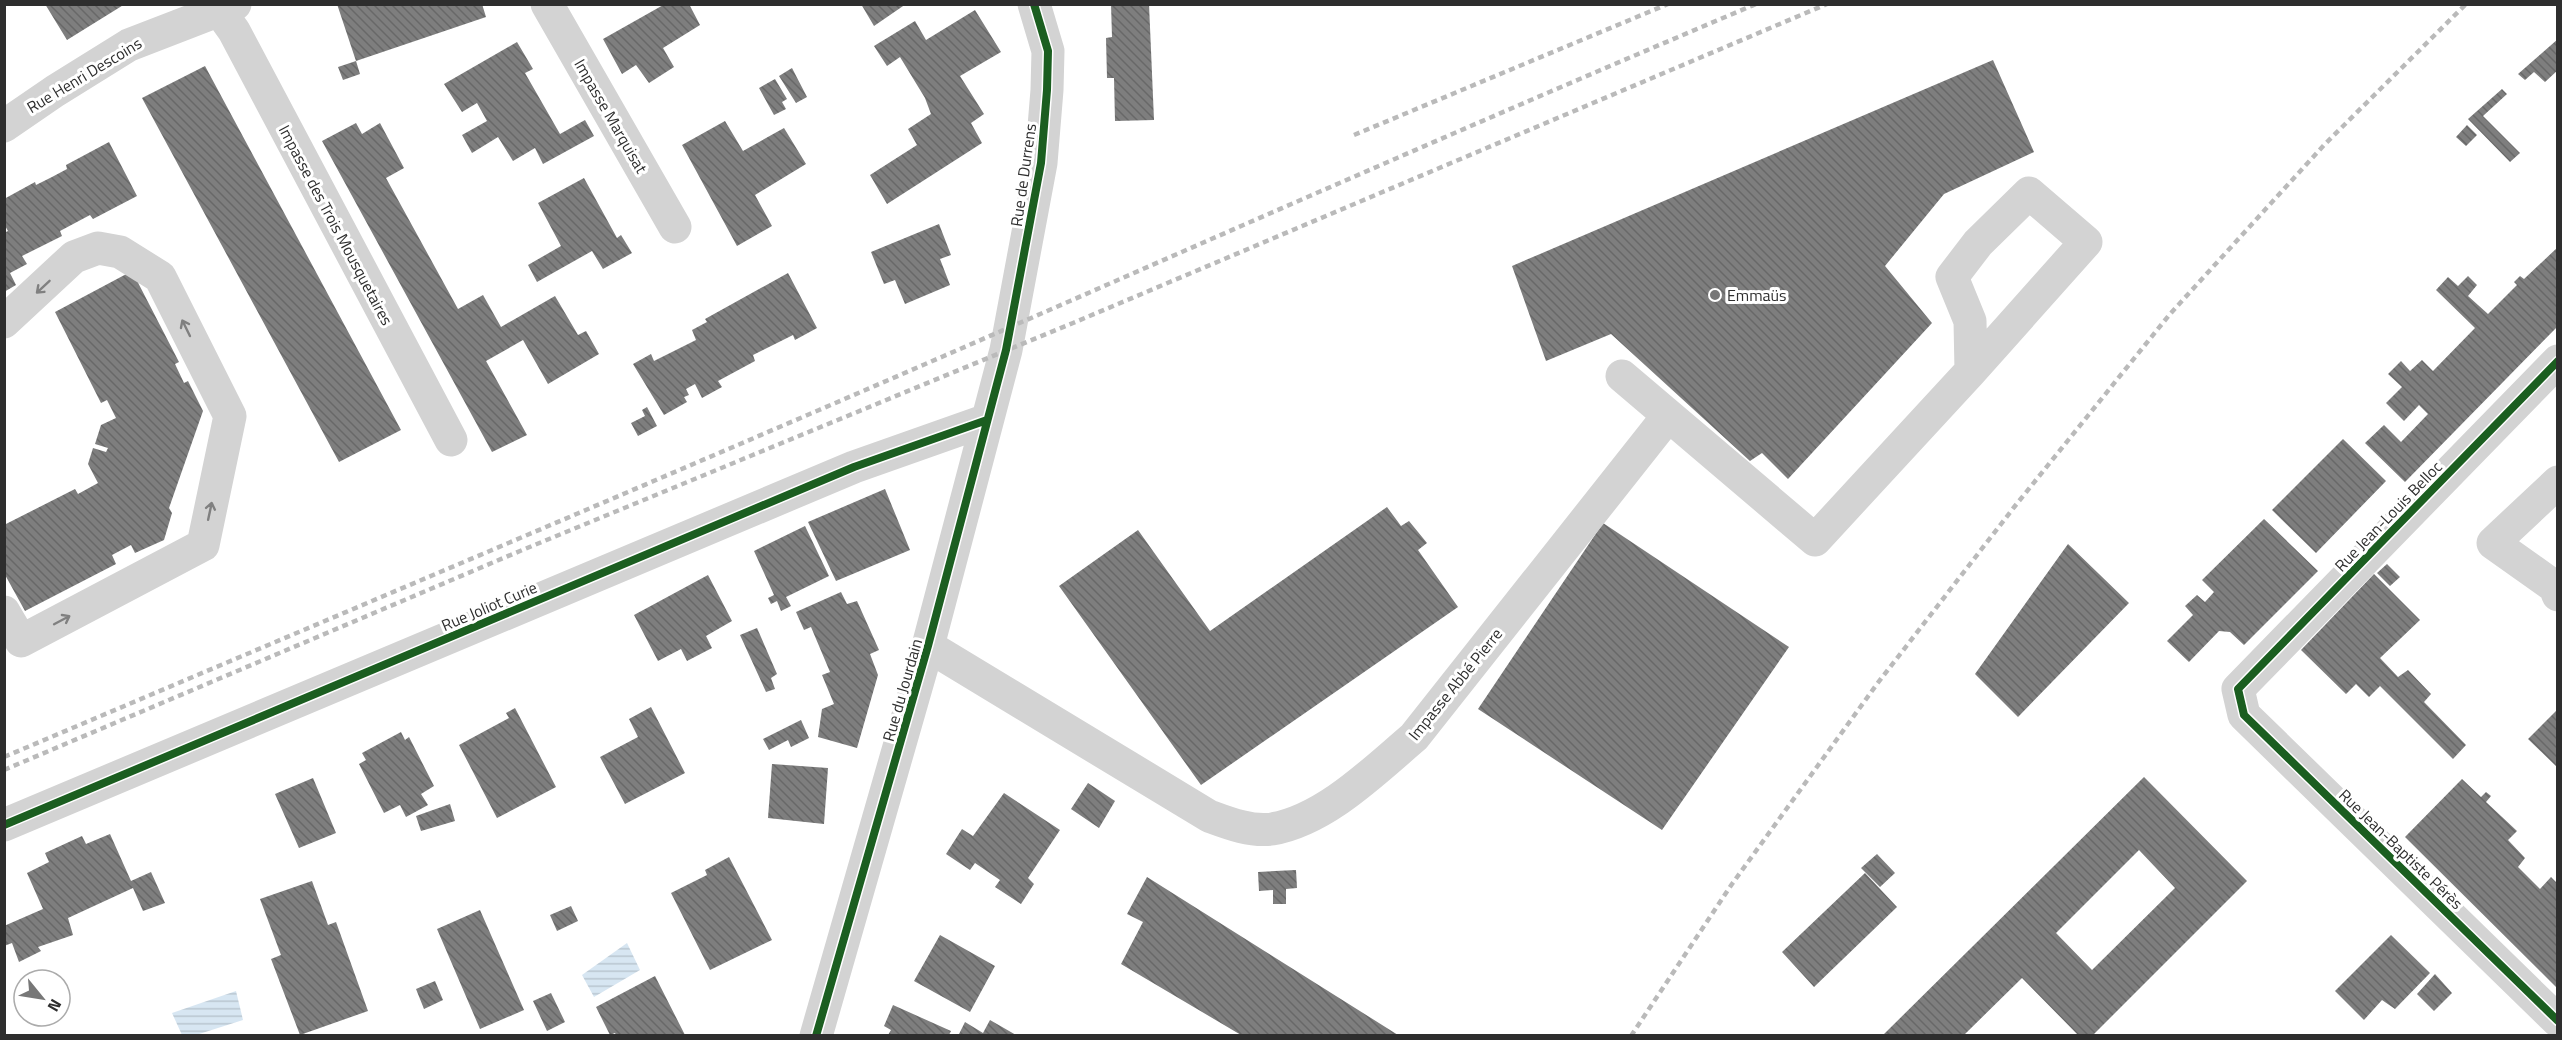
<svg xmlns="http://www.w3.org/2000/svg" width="2562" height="1040" viewBox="0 0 2562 1040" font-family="'Titillium Web',sans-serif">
<defs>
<pattern id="water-rules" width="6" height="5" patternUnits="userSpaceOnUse" patternTransform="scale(1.5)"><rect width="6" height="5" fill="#d7e6f2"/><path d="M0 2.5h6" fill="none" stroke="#b9c6d0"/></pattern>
<pattern id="building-back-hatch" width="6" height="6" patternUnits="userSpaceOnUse" patternTransform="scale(1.5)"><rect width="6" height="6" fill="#7e7e7e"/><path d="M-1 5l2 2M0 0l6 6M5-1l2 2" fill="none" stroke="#686868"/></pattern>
</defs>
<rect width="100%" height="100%" fill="#fff"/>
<path fill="url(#water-rules)" d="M 627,943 L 640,970 L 594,997 L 582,975 Z
M 236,991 L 243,1020 L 196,1035 L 182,1035 L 172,1013 Z"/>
<path fill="url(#building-back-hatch)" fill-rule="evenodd" d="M 45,4 L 125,4 L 67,40 Z
M 337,4 L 482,4 L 486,17 L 356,61 Z
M 665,4 L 689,4 L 700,25 L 663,48 L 674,67 L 649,83 L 636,65 L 622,74 L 603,39 Z
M 861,4 L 906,4 L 874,26 Z
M 1111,4 L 1149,4 L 1154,120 L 1115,121 L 1114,78 L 1107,78 L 1106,38 L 1112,37 Z
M 975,10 L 1001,52 L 960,76 L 984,114 L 971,123 L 982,143 L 887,204 L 870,175 L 917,145 L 908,129 L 931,114 L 925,98 L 900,57 L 887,66 L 874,46 L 915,21 L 926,40 Z
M 2558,39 L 2558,70 L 2545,82 L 2534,72 L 2525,80 L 2518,74 Z
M 517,42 L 533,69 L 525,73 L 560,134 L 585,120 L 594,136 L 543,164 L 535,148 L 513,161 L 498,137 L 472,153 L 462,135 L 487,121 L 477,103 L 462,112 L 444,84 Z
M 1993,60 L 2034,152 L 1944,194 L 1885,266 L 1932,323 L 1788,479 L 1762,453 L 1750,461 L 1611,334 L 1546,361 L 1512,266 Z
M 356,61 L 360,74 L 343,80 L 338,67 Z
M 205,66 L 401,430 L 339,462 L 142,98 Z
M 792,68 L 807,97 L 796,103 L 779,76 Z
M 775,79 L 787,99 L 782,102 L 786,109 L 774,115 L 759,88 Z
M 2502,89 L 2507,94 L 2483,116 L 2520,153 L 2510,162 L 2468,119 Z
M 725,121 L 743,151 L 784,128 L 806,164 L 755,195 L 772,226 L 737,246 L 682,145 Z
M 356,123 L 362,134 L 380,123 L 404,168 L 386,178 L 458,309 L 483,295 L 501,327 L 555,296 L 578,335 L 586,331 L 599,354 L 548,384 L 523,340 L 486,361 L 527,435 L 492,452 L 322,141 Z
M 2467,125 L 2477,135 L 2466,146 L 2456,137 Z
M 109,142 L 137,196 L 93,219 L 90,215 L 60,231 L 62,236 L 22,256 L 27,264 L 10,273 L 16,285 L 4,292 L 4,233 L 8,231 L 4,224 L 4,199 L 35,182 L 36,185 L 52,177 L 67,169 L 66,165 Z
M 584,178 L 617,238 L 621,235 L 632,253 L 603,269 L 592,251 L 537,282 L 528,265 L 561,246 L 538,203 Z
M 939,224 L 951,255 L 940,259 L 950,285 L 905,304 L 895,280 L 884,284 L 871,252 Z
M 2558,247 L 2558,326 L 2405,482 L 2365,443 L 2384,425 L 2401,442 L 2428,414 L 2419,405 L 2404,421 L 2386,403 L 2402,387 L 2388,374 L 2401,361 L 2410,371 L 2422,360 L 2433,371 L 2475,328 L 2436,290 L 2448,277 L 2458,286 L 2468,276 L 2477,285 L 2468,296 L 2488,314 L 2517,285 L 2514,282 L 2520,276 L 2524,279 Z
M 132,271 L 179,362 L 175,364 L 184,383 L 188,381 L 203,411 L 169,508 L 172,513 L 164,540 L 135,553 L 131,545 L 112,555 L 116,564 L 25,611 L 4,573 L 4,525 L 75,489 L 78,494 L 98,483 L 88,464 L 93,448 L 106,452 L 108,448 L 95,444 L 101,425 L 116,418 L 107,400 L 101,403 L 55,312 Z
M 788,273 L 817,328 L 795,340 L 793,335 L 753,355 L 755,361 L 718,381 L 722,387 L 702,398 L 695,384 L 686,389 L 689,395 L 684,397 L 687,402 L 664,415 L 633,364 L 651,354 L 654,361 L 696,340 L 692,330 L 707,322 L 705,319 Z
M 647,407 L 657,426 L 638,436 L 631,423 L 645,416 L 642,410 Z
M 2343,439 L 2386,481 L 2316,553 L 2272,510 Z
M 885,489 L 910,550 L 836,581 L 808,522 Z
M 1387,507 L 1401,526 L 1409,521 L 1427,543 L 1418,550 L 1458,607 L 1201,785 L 1059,586 L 1138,530 L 1210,631 Z
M 2264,519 L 2318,571 L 2244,645 L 2230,632 L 2219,631 L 2189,662 L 2167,641 L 2193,615 L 2185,606 L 2197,595 L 2205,602 L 2214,592 L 2202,580 Z
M 1603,523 L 1789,647 L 1662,830 L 1478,709 Z
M 805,526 L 829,576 L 786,597 L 791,606 L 781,611 L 777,601 L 771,604 L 768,598 L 774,595 L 754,551 Z
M 2068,544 L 2129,603 L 2018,717 L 1975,674 Z
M 2387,564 L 2400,577 L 2390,586 L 2377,573 Z
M 2374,574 L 2420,620 L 2380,658 L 2398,677 L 2408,670 L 2431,694 L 2424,702 L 2466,745 L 2453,759 L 2380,686 L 2369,697 L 2356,684 L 2346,694 L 2301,650 Z
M 708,575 L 732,621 L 706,636 L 712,648 L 687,661 L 681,649 L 658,661 L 634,615 Z
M 841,592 L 847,604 L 857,601 L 879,650 L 870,654 L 878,675 L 857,748 L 818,737 L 822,709 L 834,704 L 822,675 L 830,672 L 811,627 L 804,630 L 796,612 Z
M 757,628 L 777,674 L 771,678 L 775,689 L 766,692 L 740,635 Z
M 651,707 L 685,773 L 625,804 L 600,757 L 638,737 L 629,719 Z
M 515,708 L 556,787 L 497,818 L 459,745 L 509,718 L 506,713 Z
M 2558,709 L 2558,768 L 2528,739 Z
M 801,720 L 809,738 L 791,747 L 788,740 L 769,750 L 763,739 Z
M 401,732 L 405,740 L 409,737 L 434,786 L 421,794 L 428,805 L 406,817 L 400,805 L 384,813 L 359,764 L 366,760 L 362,753 Z
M 772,764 L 828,768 L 824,824 L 768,818 Z
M 2144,777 L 2247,881 L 2093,1035 L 2078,1035 L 2022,978 L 1964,1035 L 1883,1035 ZM 2139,850 L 2175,888 L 2092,970 L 2056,933 Z
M 313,778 L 336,833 L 299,848 L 275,794 Z
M 2462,779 L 2481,797 L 2486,792 L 2491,796 L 2486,802 L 2517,831 L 2508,840 L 2525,858 L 2518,867 L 2540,889 L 2551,877 L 2558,884 L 2558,989 L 2405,837 Z
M 1088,783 L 1115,801 L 1099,828 L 1071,809 Z
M 1004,793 L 1060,830 L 1028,878 L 1034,884 L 1021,904 L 995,887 L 1000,880 L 975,863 L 970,870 L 946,854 L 962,829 L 973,836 Z
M 450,804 L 455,821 L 421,831 L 416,816 Z
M 110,834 L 131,881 L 151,872 L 165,903 L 143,911 L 133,888 L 68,918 L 73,935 L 38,947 L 41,951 L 19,962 L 12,943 L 4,946 L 4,926 L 43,909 L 27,873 L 49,862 L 45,853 L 82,836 L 86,844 Z
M 1877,854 L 1895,873 L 1880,887 L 1861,868 Z
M 729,857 L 772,940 L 710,970 L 671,893 L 707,875 L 705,870 Z
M 1296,870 L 1297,888 L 1286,889 L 1286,904 L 1273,904 L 1273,890 L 1259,891 L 1258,872 Z
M 1865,873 L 1897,907 L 1814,987 L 1782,952 Z
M 1147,877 L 1398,1035 L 1241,1035 L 1121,964 L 1143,922 L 1127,914 Z
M 312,881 L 328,925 L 336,922 L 368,1011 L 300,1035 L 271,959 L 281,955 L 260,899 Z
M 571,906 L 578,921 L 557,931 L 550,915 Z
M 480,910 L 524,1010 L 480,1029 L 437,929 Z
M 940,935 L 995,966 L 970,1012 L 914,981 Z
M 2391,935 L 2430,973 L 2395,1009 L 2382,1000 L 2364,1020 L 2335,991 Z
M 2435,974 L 2452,993 L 2434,1011 L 2417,994 Z
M 655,976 L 685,1035 L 616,1035 L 615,1033 L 610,1035 L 596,1007 Z
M 435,981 L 443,1000 L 424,1009 L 416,989 Z
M 551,993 L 565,1022 L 547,1031 L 533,1001 Z
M 893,1005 L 951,1031 L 949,1035 L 888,1035 L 891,1030 L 884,1026 Z
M 990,1020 L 1016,1035 L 959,1034 L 965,1022 L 983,1033 Z"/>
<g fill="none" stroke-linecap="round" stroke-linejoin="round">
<path stroke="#d3d3d3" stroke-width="33" d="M 547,4 L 675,227
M 219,10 L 234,31 L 451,440
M 4,126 L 55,91 L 129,45 L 235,4
M 4,322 L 74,257 L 98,248 L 120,252 L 160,277 L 230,416 L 203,545 L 21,641 L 4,612
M 2558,361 L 2238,689 L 2244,715 L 2558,1021
M 1622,376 L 1815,540 L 1971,371 L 1970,321 L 1952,277 L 1978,243 L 2029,193 L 2086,242 L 1971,371
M 2558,482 L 2493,543 L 2555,587 L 2558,595
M 928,646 L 1209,816 C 1228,823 1251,832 1272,829 C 1325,820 1374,771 1414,737 L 1668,416
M 4,825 L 854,467 L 987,420
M 816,1036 L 928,646 L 1006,350 L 1041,163 L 1047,90 L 1048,51 L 1034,4"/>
<path stroke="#bababa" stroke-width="4.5" stroke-dasharray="6 4.5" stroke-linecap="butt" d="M 1354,135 L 1668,4
M 4,757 C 360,606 716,456 1070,301 C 1298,201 1526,101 1756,4
M 4,770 L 520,551 L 1073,323 L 1827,4
M 1631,1036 L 1732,884 L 1877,684 L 2015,506 L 2170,314 L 2325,144 L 2466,4"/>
<defs>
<path id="cycleway" d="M 2558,361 L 2238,689 L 2244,715 L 2558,1021
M 4,825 L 854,467 L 987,420
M 816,1036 L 928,646 L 1006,350 L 1041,163 L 1047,90 L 1048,51 L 1034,4"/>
</defs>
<use href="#cycleway" stroke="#fff" stroke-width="11"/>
<use href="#cycleway" stroke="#1b5e20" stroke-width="8"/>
</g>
<defs><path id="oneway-shaft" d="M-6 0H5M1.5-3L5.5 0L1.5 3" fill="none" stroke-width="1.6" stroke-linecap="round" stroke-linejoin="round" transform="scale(1.5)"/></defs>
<g stroke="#808080">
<use href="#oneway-shaft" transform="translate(43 287) rotate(137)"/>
<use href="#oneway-shaft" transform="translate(186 328) rotate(-116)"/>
<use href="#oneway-shaft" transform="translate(210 511) rotate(-78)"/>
<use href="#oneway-shaft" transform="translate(62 620) rotate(-28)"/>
</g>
<circle fill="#777" stroke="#fff" stroke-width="2" cx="1715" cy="295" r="6"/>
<g text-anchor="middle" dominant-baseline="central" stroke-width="6" stroke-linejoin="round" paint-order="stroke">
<g font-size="16" fill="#2e2e2e" stroke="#fff">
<text transform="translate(84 75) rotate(-31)">Rue Henri Descoins</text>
<text transform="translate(611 116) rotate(60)">Impasse Marquisat</text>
<text transform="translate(1023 175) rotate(-82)">Rue de Durrens</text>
<text transform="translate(336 225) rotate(62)">Impasse des Trois Mousquetaires</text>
<text transform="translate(2388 516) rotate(-46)">Rue Jean-Louis Belloc</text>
<text transform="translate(489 606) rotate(-23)">Rue Joliot Curie</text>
<text transform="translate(1455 684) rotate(-51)">Impasse Abbé Pierre</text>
<text transform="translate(902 690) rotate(-74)">Rue du Jourdain</text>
<text transform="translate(2401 849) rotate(44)">Rue Jean-Baptiste Pérès</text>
</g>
<g font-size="16" fill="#2e2e2e" stroke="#fff" text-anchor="start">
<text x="1727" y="295">Emmaüs</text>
</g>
</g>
<rect width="2562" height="1040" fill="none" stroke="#2e2e2e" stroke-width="12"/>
<g transform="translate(42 998) rotate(120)"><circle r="28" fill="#ffffff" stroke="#ababab" stroke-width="1.5"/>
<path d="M0-4.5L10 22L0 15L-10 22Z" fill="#777777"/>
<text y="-9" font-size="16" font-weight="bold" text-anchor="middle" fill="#2e2e2e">N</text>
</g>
</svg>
